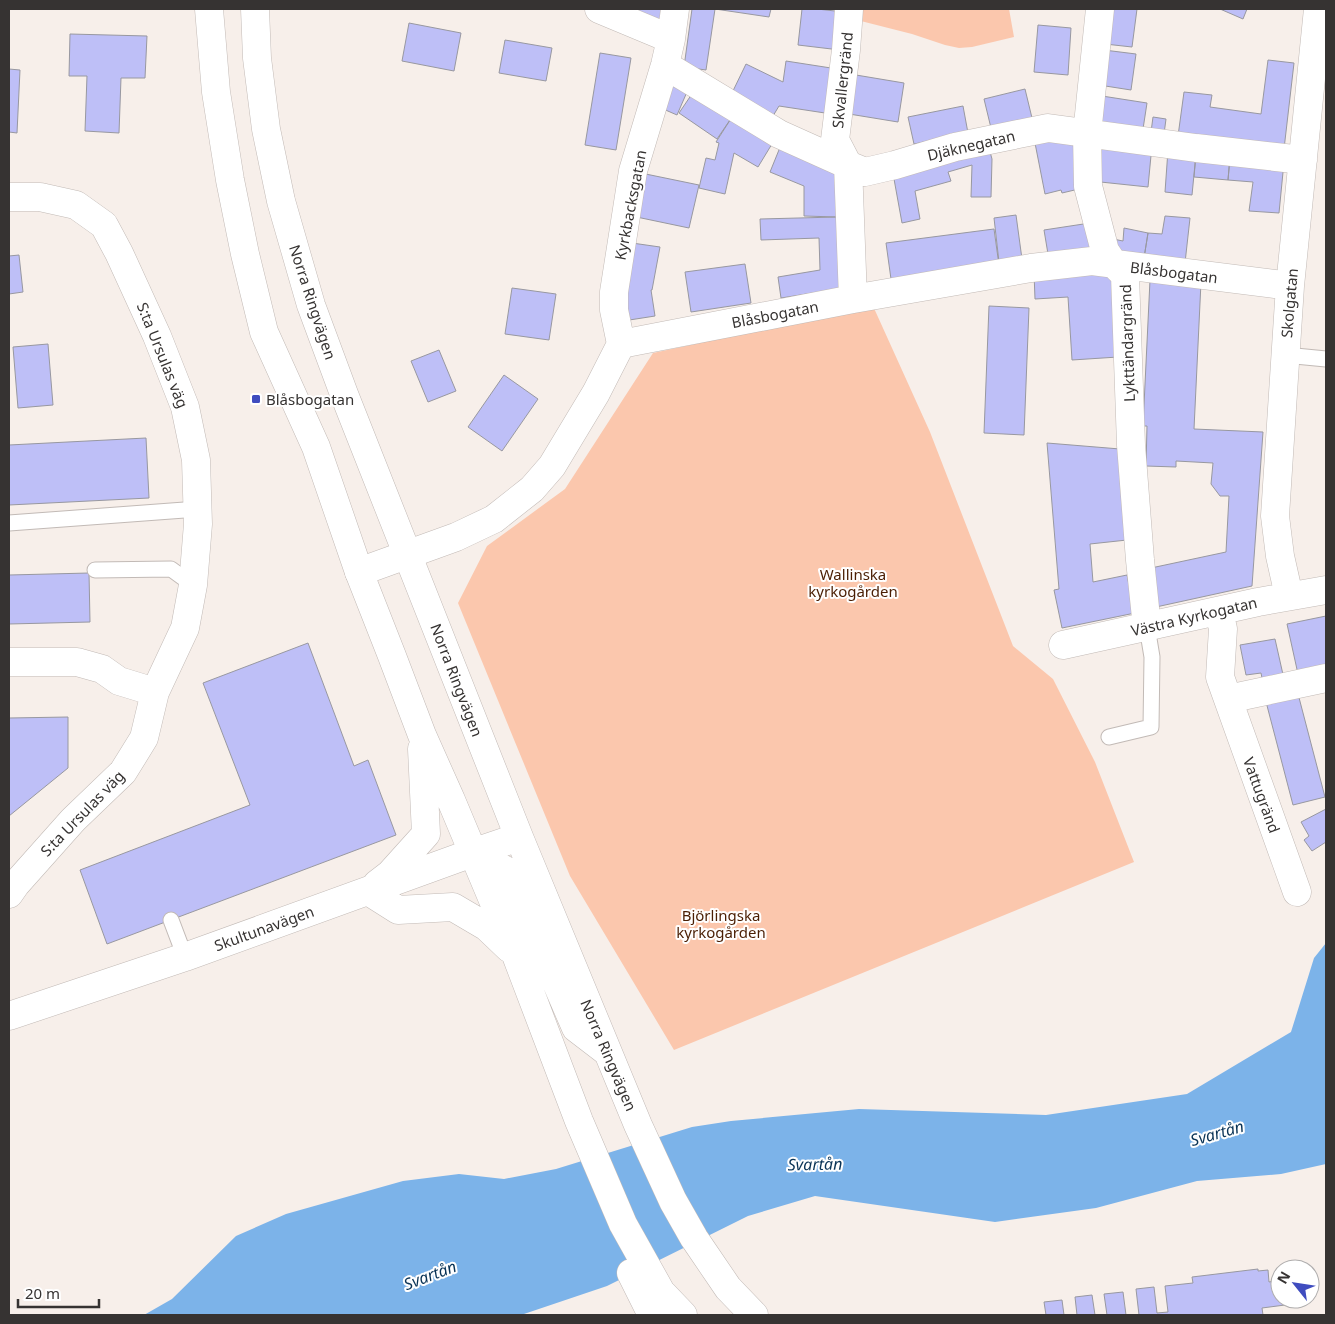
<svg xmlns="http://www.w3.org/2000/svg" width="1335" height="1324" viewBox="0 0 1335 1324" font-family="'Noto Sans',sans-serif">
<rect width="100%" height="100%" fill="#f7efea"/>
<path fill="#fbc7ad" d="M 849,9 L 1009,9 L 1014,37 L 972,47 L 959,48 L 945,45 L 912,34 L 849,18 Z
M 873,306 L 930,432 L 1013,646 L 1053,679 L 1095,762 L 1134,862 L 674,1050 L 570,876 L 458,603 L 487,546 L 565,489 L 653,353 Z"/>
<path fill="#7cb3e9" d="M 1326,943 L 1326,1164 L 1281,1174 L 1197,1181 L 1096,1208 L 995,1222 L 815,1196 L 748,1216 L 607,1286 L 521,1315 L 144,1315 L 172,1299 L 236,1236 L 286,1214 L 403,1181 L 459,1174 L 504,1179 L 556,1169 L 692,1127 L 731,1121 L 859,1109 L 1046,1115 L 1187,1094 L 1291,1032 L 1314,958 Z"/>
<path fill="#bebff7" stroke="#9898a0" d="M 616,9 L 671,9 L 666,26 Z
M 692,9 L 771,9 L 769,17 L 715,9 L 706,70 L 684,67 Z
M 802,9 L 817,9 L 844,12 L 840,50 L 798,45 Z
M 1109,9 L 1137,9 L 1132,47 L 1105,44 Z
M 1220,9 L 1247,9 L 1243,19 Z
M 409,23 L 461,33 L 454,71 L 402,61 Z
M 1038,25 L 1071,28 L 1068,75 L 1034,72 Z
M 70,34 L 147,36 L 145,78 L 121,78 L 119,133 L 85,131 L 87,76 L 69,76 Z
M 505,40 L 552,48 L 546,81 L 499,73 Z
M 1104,50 L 1136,54 L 1131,90 L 1099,85 Z
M 600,53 L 631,58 L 616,150 L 585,145 Z
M 1268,60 L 1294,63 L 1284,149 L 1178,136 L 1184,92 L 1212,95 L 1210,107 L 1261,114 Z
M 786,61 L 831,68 L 825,113 L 779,106 L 773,116 L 731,95 L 746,64 L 783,82 Z
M 9,69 L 20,70 L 17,133 L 9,132 Z
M 850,74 L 904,83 L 898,122 L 843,113 Z
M 666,75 L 690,85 L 677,115 L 654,105 Z
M 696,88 L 734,114 L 717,139 L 679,113 Z
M 1025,89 L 1032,118 L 991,128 L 984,99 Z
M 1102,96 L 1147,103 L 1143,129 L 1097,122 Z
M 963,106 L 968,133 L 914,144 L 908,117 Z
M 734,114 L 775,139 L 758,167 L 734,153 L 725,194 L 699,188 L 706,158 L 715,160 L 719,143 L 716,142 Z
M 1153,117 L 1166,119 L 1164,134 L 1151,132 Z
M 1071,136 L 1083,188 L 1062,193 L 1061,190 L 1045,194 L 1034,138 Z
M 783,140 L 838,163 L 837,217 L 804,216 L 804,186 L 770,172 Z
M 1095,140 L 1152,145 L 1148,187 L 1091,181 Z
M 987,141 L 992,159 L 991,197 L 971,197 L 972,165 L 948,172 L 951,181 L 915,191 L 920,219 L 902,223 L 892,168 Z
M 1168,150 L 1196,154 L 1192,195 L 1165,192 Z
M 1196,154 L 1230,157 L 1228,180 L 1194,177 Z
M 1230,157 L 1284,162 L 1279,213 L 1249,211 L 1253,182 L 1228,180 Z
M 636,172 L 699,185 L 689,228 L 627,215 Z
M 1016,215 L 1022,259 L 999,262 L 994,218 Z
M 1165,216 L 1190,218 L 1185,263 L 1144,258 L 1148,233 L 1162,234 Z
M 837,217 L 839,289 L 781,298 L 778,277 L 820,270 L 819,238 L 761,240 L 760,219 Z
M 1090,223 L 1094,247 L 1048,254 L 1044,230 Z
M 1124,228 L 1148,233 L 1144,258 L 1111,253 L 1113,239 L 1123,241 Z
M 994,229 L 999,265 L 891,279 L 886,243 Z
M 625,242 L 660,247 L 652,290 L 651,290 L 655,316 L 623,321 Z
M 19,255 L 23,292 L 9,294 L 9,256 Z
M 745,264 L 751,303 L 691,312 L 685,272 Z
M 1112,268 L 1118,357 L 1072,360 L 1068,297 L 1035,299 L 1034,273 Z
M 1150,280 L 1201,282 L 1194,429 L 1263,432 L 1252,586 L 1156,607 L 1151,568 L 1226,552 L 1229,496 L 1220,496 L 1211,484 L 1213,463 L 1176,461 L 1176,467 L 1146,466 L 1147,426 L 1143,426 Z
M 512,288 L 556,294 L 549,340 L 505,334 Z
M 989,306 L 1029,308 L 1024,435 L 984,433 Z
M 48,344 L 53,405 L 18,408 L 13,347 Z
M 439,350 L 456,391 L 428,402 L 411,361 Z
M 504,375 L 538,399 L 502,451 L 468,427 Z
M 146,438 L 149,498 L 9,505 L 9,445 Z
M 1047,443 L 1120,449 L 1127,540 L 1090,544 L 1093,582 L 1127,575 L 1135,613 L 1062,628 L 1054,590 L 1059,589 Z
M 89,573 L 90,622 L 9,624 L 9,575 Z
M 1326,616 L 1326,668 L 1298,674 L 1287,624 Z
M 1275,639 L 1284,679 L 1263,683 L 1261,673 L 1246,675 L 1240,645 Z
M 308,643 L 354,766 L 368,760 L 396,835 L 107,944 L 80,870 L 250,805 L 203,683 Z
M 1297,690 L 1325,797 L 1293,805 L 1265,698 Z
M 68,717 L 68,768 L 9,816 L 9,718 Z
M 1326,809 L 1326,842 L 1312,851 L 1304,840 L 1309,836 L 1301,822 Z
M 1258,1269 L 1258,1271 L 1268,1270 L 1269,1282 L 1280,1280 L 1280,1299 L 1284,1299 L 1285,1305 L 1262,1308 L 1263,1315 L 1138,1315 L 1139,1315 L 1136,1289 L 1154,1287 L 1157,1313 L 1168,1312 L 1165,1286 L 1193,1283 L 1192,1277 Z
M 1123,1292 L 1126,1315 L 1107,1315 L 1104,1294 Z
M 1092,1295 L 1095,1315 L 1077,1315 L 1075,1297 Z
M 1062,1300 L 1064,1315 L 1046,1315 L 1044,1302 Z"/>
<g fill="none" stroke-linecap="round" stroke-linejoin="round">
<defs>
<path id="lane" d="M 1285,355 L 1326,359
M 9,523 L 198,509
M 95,570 L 171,569 L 193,585
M 1109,737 L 1151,727 L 1152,657 L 1147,627
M 171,920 L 185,957"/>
<path id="street" d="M 599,9 L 671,39
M 849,9 L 846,50 L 835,140 L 848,165 L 853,299
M 1100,9 L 1087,134 L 1088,186 L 1105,251 L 1114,264 L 1125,275 L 1131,445 L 1140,560 L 1147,627
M 665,65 L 779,134 L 848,165 L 865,172 L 895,165 L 955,147 L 1048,128 L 1196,148 L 1303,160
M 9,197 L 40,197 L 76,205 L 104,225 L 119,253 L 157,336 L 185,407 L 196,460 L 198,524 L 193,585 L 185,628 L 155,692 L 144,738 L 123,772 L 73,820 L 16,884 L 9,894
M 621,344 L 614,310 L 614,292 L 633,171 L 665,65 L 671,39 L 675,9
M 359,572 L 456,537 L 494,519 L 532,489 L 552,466 L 596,393 L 621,344 L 853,299 L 1031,268 L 1092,261 L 1290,286
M 1289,596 L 1280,556 L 1275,516 L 1290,286 L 1318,9
M 1219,611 L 1223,629 L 1220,677 L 1297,892
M 1063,645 L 1258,602 L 1326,590
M 9,662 L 77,662 L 102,669 L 119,681 L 155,692
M 1228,699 L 1326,678"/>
<path id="secondary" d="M 209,9 L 216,92 L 230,180 L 245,254 L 264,332 L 316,447 L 359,572 L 392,656 L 422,735 L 451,800 L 516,955 L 579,1121 L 623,1224 L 661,1292 L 683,1315
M 255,9 L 257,58 L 266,129 L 281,201 L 311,305 L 344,394 L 519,837 L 638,1125 L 673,1201 L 694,1238 L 728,1288 L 754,1315
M 472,853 L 507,871 L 519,896 L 576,1028 L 606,1051
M 377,884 L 390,874 L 426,834 L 422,749
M 368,891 L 398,910 L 453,907 L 487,927 L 509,948
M 9,1016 L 185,957 L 472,853 L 519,837
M 631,1273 L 652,1315"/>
</defs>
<use href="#lane" stroke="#c2bab6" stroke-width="17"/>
<use href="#street" stroke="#c2bab6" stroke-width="29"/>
<use href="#secondary" stroke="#c2bab6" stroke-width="29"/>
<use href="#lane" stroke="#fff" stroke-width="15"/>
<use href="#street" stroke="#fff" stroke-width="28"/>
<use href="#secondary" stroke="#fff" stroke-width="28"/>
</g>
<rect fill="#3f4cbf" stroke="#fff" stroke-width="2" x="251" y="394" width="10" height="10" rx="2.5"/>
<g text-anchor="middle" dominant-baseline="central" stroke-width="4" stroke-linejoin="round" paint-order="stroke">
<g font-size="15" fill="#363332" stroke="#fff">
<text transform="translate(842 80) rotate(-84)">Skvallergränd</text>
<text transform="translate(971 145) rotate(-13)">Djäknegatan</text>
<text transform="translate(630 205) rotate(-79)">Kyrkbacksgatan</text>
<text transform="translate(1174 272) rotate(7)">Blåsbogatan</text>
<text transform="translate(313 302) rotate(72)">Norra Ringvägen</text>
<text transform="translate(1289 303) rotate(-85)">Skolgatan</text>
<text transform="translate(775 314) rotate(-11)">Blåsbogatan</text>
<text transform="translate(1127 343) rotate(-92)">Lykttändargränd</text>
<text transform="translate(163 355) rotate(68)">S:ta Ursulas väg</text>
<text transform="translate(1194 616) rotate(-13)">Västra Kyrkogatan</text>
<text transform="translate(457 680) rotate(69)">Norra Ringvägen</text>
<text transform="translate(1262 795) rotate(70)">Vattugränd</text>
<text transform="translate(82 813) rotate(-46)">S:ta Ursulas väg</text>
<text transform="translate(264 928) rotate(-20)">Skultunavägen</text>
<text transform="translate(609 1055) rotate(67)">Norra Ringvägen</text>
</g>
<g font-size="15" fill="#363332" stroke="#fff" text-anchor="start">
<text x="266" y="399">Blåsbogatan</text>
</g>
<g font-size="15" fill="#4a1e03" stroke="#fff">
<text x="853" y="574">Wallinska<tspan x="853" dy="17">kyrkogården</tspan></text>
<text x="721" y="915">Björlingska<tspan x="721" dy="17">kyrkogården</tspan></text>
</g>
<g font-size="16" font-style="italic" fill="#093356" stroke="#fff">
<text transform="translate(1217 1133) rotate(-16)">Svartån</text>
<text transform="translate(815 1164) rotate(-1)">Svartån</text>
<text transform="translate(430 1275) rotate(-21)">Svartån</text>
</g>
</g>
<rect width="1335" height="1324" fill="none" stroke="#363332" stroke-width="20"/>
<g transform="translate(1295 1284) rotate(300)"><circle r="24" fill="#ffffff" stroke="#afadad"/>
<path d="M0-4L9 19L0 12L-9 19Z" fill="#3f4cbf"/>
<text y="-8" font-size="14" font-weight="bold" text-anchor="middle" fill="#363332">N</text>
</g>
<path d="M18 1299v8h81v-8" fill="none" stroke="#363332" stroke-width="2.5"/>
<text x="25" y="1299" font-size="15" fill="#363332" stroke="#ffffff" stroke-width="4" paint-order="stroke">20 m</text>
</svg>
